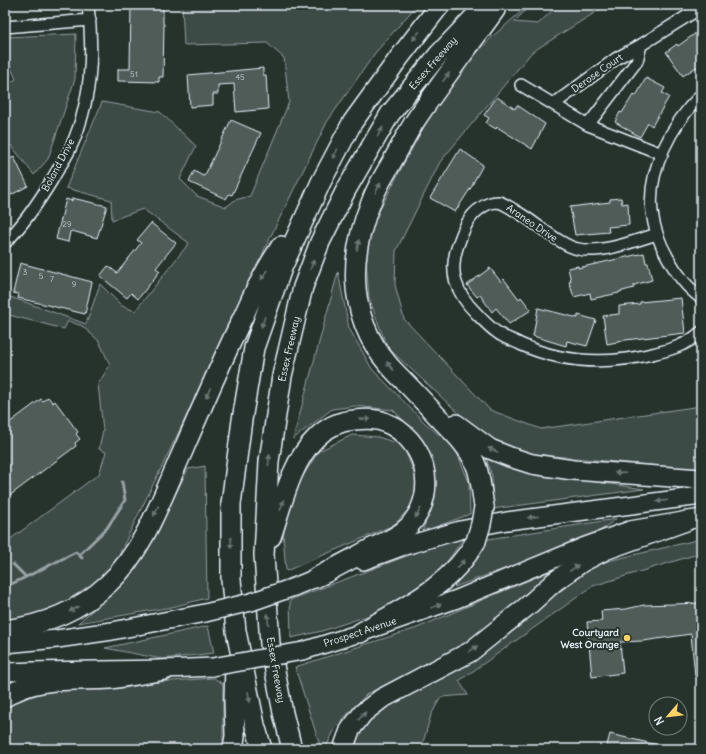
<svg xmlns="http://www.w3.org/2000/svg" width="706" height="754" viewBox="0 0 706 754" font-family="Delius,sans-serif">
<rect width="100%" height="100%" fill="#26332d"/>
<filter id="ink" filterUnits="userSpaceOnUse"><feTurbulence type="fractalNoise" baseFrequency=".025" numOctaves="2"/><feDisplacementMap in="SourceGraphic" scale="8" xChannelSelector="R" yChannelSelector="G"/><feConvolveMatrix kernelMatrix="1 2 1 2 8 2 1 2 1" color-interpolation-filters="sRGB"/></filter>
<g filter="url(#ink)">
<path fill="#3e4b47" stroke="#939ea0" d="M 182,5 L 417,5 L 375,53 L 327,122 L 264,250 L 254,284 L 250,286 L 108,577 L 70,601 L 28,617 L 5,619 L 5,543 L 99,474 L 106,452 L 99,449 L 103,430 L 98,384 L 110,365 L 99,341 L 82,326 L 68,321 L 64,329 L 5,314 L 5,295 L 86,324 L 100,284 L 122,306 L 135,311 L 189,243 L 143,209 L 112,220 L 111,200 L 66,188 L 102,102 L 160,112 L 196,146 L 180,179 L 197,196 L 226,207 L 235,200 L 250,196 L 289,102 L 284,58 L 267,43 L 184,45 Z
M 529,5 L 531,5 L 514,22 L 538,24 L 558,5 L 607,5 L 532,52 L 440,162 L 396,251 L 395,285 L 404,319 L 490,410 L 541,429 L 701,406 L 701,470 L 532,454 L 488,440 L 387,347 L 369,298 L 365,247 L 372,225 L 404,163 L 447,85 L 493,36 Z
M 76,34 L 75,79 L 48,159 L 34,175 L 11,145 L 5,148 L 5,86 L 16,79 L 5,55 L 5,37 Z
M 338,272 L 349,328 L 372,369 L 425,423 L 455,448 L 469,482 L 470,514 L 422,532 L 435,497 L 433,467 L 422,439 L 393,410 L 355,406 L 332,409 L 293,439 Z
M 352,435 L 378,437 L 403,445 L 416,478 L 414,503 L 394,525 L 286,571 L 283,536 L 292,493 L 319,451 Z
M 486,458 L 542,474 L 644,489 L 492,509 L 492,476 Z
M 205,466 L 207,598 L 172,607 L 78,623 L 120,586 L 149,547 L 188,469 Z
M 616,519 L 592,537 L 454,587 L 488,539 Z
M 463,539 L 439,573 L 379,612 L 322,631 L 291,638 L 290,600 L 444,542 Z
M 701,539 L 701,553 L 593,586 L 459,681 L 468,695 L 441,697 L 431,715 L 421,749 L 349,749 L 371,714 L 485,648 L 591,568 L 608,561 Z
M 555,569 L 476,638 L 367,694 L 337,725 L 325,749 L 321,749 L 295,667 L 417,628 Z
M 208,626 L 214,653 L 162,659 L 105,648 Z
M 214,678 L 223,684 L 223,749 L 5,749 L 5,706 L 18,695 L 73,688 Z"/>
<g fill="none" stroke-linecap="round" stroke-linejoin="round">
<path stroke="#98a3a5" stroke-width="3" d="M 79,555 L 107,528 L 125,500 L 122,482
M 13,564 L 26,577 L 76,552 L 82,558
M 5,587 L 26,577
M 100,748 L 100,749"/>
</g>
<path fill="#505c59" stroke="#e8f1f8" d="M 131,5 L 163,5 L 163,24 L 164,24 L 163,77 L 159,77 L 159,82 L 118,81 L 118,69 L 128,69 L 130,68 Z
M 696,33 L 701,40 L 701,71 L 696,67 L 683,76 L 666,52 L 677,44 L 678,46 Z
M 263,68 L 263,75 L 266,75 L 268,109 L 236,112 L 234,84 L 218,85 L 218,94 L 213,94 L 213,105 L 190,107 L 188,75 Z
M 646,78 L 665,88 L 662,93 L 669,97 L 652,126 L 648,123 L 640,137 L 615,122 L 620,112 L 622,113 L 633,95 L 636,96 Z
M 497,97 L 515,109 L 517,105 L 545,124 L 532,149 L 497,127 L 496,129 L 486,123 L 489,118 L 484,115 Z
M 231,120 L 261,133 L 232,195 L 229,194 L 226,199 L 189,182 L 194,171 L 203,176 L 205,175 Z
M 460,149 L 483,165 L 473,183 L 474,183 L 455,212 L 430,198 Z
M 14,157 L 28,186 L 9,196 L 5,188 L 5,161 Z
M 72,198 L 107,206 L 97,238 L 72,231 L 70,232 L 68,242 L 56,239 L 66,199 L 72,201 Z
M 621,198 L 622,204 L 628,203 L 629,225 L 608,227 L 609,232 L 575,235 L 570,207 L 610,202 L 610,199 Z
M 151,223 L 176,243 L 156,268 L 160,271 L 138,299 L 131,293 L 127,298 L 100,276 L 108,266 L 117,273 L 141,243 L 137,240 Z
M 644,253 L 646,263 L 648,263 L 652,280 L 634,285 L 634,288 L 619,292 L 619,293 L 591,299 L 590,293 L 574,297 L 569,282 L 571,281 L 568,268 L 578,266 L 578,268 Z
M 20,263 L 92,282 L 85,314 L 18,298 L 19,294 L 13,293 Z
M 490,268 L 501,282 L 504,279 L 519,299 L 521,297 L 531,310 L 509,324 L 496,308 L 492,312 L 480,295 L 477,297 L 467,285 Z
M 681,298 L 685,333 L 617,341 L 617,342 L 607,344 L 603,316 L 619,314 L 619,306 L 640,304 L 640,302 Z
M 538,308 L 578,318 L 578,315 L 596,320 L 587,346 L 567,341 L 566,346 L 533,336 Z
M 48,397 L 53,403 L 55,401 L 78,432 L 76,434 L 80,439 L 75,443 L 76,446 L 5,499 L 5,426 L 41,399 L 43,401 Z
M 701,603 L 701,676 L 695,676 L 691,634 L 643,641 L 620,642 L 623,673 L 592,677 L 587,622 L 602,621 L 601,611 L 626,609 L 644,605 Z
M 610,734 L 662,746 L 662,749 L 606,749 Z"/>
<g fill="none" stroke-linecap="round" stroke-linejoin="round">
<defs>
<path id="minor" d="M 5,27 L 90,20
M 521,85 L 588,125 L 662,154
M 701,95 C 672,124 647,170 652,212 C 654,229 660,244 668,258 C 677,274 686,287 701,298
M 554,104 L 617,58 L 641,45 L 697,10
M 588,125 L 637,61 L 641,45
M 657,234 C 634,241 602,254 578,249 C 559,245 533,220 514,210 C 509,207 504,203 498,202 C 492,202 486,204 481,208 C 468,216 463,231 458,245 C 448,272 456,293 476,313 C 483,320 490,328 498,333 C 504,338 513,340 520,344 C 562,363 607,365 652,354 C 670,350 687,345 701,332
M 5,243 C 24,224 38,203 52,180 C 57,170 64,161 69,151 C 91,106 94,54 88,5"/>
<path id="primary" d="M 363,561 L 401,547 L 460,530 L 507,521 L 701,496
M 294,587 L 328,573
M 5,644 L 57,639 L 112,631 L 205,613
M 303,651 L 360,633 L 457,599 L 583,547 L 630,530 L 701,518
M 5,672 C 74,669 143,671 212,667"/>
<path id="motorway" d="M 456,424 L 490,449 L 510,457 L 532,464 L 573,470 L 701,479
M 484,507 C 482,494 481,481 477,468 C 470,448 454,433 439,418 C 425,403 411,388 397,374 C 348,325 346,261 372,200 C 377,186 386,173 393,160 C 401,146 408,131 417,118 C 442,81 469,46 495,10
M 271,537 C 282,505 291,462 316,438 C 326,428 340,421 354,420 C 363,419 375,418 384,422 C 425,438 440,491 410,525 C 401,535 387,541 374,547 C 355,557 335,568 315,578
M 5,630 C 44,625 79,611 108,584 C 144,551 162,497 182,453 C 201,409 220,365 241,321 C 248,307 253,293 261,280 C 267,268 274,257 281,246
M 360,633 C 404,607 450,587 476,541
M 5,697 C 36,676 74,681 110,679 C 128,677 147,673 165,670
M 233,749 L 235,736 L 234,700 L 235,664
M 262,749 L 255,725 L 236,631 L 231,580 L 231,504 L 242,420 L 254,348 L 282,268 L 321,182 L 352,123 L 399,58 L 440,5
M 292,749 L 283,713 L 270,644 L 264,555 L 269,461 L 282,376 L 303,287 L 320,242 L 346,190 L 390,114 L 439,54 L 476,15 L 488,5
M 343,749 L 350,730 L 363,713 L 381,699 L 470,652 L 530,604 L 554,582 L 582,562 L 605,550 L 686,521"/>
</defs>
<use href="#minor" stroke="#e8f1f8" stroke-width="14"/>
<use href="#primary" stroke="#e8f1f8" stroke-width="20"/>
<use href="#motorway" stroke="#e8f1f8" stroke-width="22"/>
<use href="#minor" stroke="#26332d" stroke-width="11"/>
<use href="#primary" stroke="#26332d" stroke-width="17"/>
<use href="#motorway" stroke="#26332d" stroke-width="19"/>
<defs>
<path id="primary-bridge" d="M 205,613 L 251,602 L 294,587
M 212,667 L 303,651"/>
<path id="motorway-bridge" d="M 476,541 L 481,524 L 484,507"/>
</defs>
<use href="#primary-bridge" stroke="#e8f1f8" stroke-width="20" stroke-linecap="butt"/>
<use href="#motorway-bridge" stroke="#e8f1f8" stroke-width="22" stroke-linecap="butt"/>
<use href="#primary-bridge" stroke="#26332d" stroke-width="17"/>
<use href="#motorway-bridge" stroke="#26332d" stroke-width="19"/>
</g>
<defs><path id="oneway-solid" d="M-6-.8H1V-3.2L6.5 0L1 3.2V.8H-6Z"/></defs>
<g fill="#6a7674">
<use href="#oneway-solid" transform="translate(416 36) rotate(128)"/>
<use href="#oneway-solid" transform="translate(446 77) rotate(-54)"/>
<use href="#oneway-solid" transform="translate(380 132) rotate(-60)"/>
<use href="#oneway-solid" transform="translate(335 154) rotate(118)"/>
<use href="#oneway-solid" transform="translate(378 188) rotate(-61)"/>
<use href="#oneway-solid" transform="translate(358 245) rotate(-79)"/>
<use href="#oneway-solid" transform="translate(312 265) rotate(-69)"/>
<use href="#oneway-solid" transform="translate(264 275) rotate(121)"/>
<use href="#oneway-solid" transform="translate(263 322) rotate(109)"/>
<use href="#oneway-solid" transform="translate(390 366) rotate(-129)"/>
<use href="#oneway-solid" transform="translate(208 393) rotate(114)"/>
<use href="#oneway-solid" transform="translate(365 419) rotate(-1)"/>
<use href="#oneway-solid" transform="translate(493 450) rotate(-155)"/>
<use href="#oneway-solid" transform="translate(269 460) rotate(-84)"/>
<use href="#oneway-solid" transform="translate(620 473) rotate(-176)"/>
<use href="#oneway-solid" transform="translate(662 501) rotate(173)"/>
<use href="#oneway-solid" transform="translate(282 505) rotate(-72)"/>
<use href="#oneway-solid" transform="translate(156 511) rotate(115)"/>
<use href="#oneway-solid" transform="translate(418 513) rotate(120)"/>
<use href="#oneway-solid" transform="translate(533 517) rotate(173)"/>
<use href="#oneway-solid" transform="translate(231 543) rotate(89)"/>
<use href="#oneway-solid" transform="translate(461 564) rotate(-49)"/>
<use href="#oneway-solid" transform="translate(574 568) rotate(-36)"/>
<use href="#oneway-solid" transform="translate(436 606) rotate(-19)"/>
<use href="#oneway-solid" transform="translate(74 609) rotate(151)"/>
<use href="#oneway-solid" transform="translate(268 619) rotate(-94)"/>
<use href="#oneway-solid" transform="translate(473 649) rotate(-35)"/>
<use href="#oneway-solid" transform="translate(249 697) rotate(79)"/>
<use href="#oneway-solid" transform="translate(362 716) rotate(-47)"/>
</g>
</g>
<circle fill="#ffd166" stroke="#26332d" stroke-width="1.5" cx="627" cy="638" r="4"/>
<g text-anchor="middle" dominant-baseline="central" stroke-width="4" stroke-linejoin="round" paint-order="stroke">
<g font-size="8" fill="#c2ccd0">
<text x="134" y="74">51</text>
<text x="240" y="77">45</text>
<text x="67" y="224">29</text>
<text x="25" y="272">3</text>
<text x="41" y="276">5</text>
<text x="52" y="279">7</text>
<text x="74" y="284">9</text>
</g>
<g font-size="10" fill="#e8f1f8" stroke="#26332d">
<text transform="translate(433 63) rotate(-49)">Essex Freeway</text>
<text transform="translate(597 73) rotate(-35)">Derose Court</text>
<text transform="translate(58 165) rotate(-62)">Boland Drive</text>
<text transform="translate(532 223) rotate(34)">Araneo Drive</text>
<text transform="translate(289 349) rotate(-77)">Essex Freeway</text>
<text transform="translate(360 632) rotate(-18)">Prospect Avenue</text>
<text transform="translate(276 670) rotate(80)">Essex Freeway</text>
</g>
<g font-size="10" font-weight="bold" fill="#e8f1f8" stroke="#26332d" text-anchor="end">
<text x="619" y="632">Courtyard<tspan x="619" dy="12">West Orange</tspan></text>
</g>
</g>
<rect width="706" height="754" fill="none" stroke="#26332d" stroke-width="20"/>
<rect x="10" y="10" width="686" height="734" fill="none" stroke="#e8f1f8" stroke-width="1.5" filter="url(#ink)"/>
<g transform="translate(668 716) rotate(242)"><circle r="19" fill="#26332d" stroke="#747f7e"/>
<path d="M0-3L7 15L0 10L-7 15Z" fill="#ffd166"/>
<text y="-6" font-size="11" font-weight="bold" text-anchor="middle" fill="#e8f1f8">N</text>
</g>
</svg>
